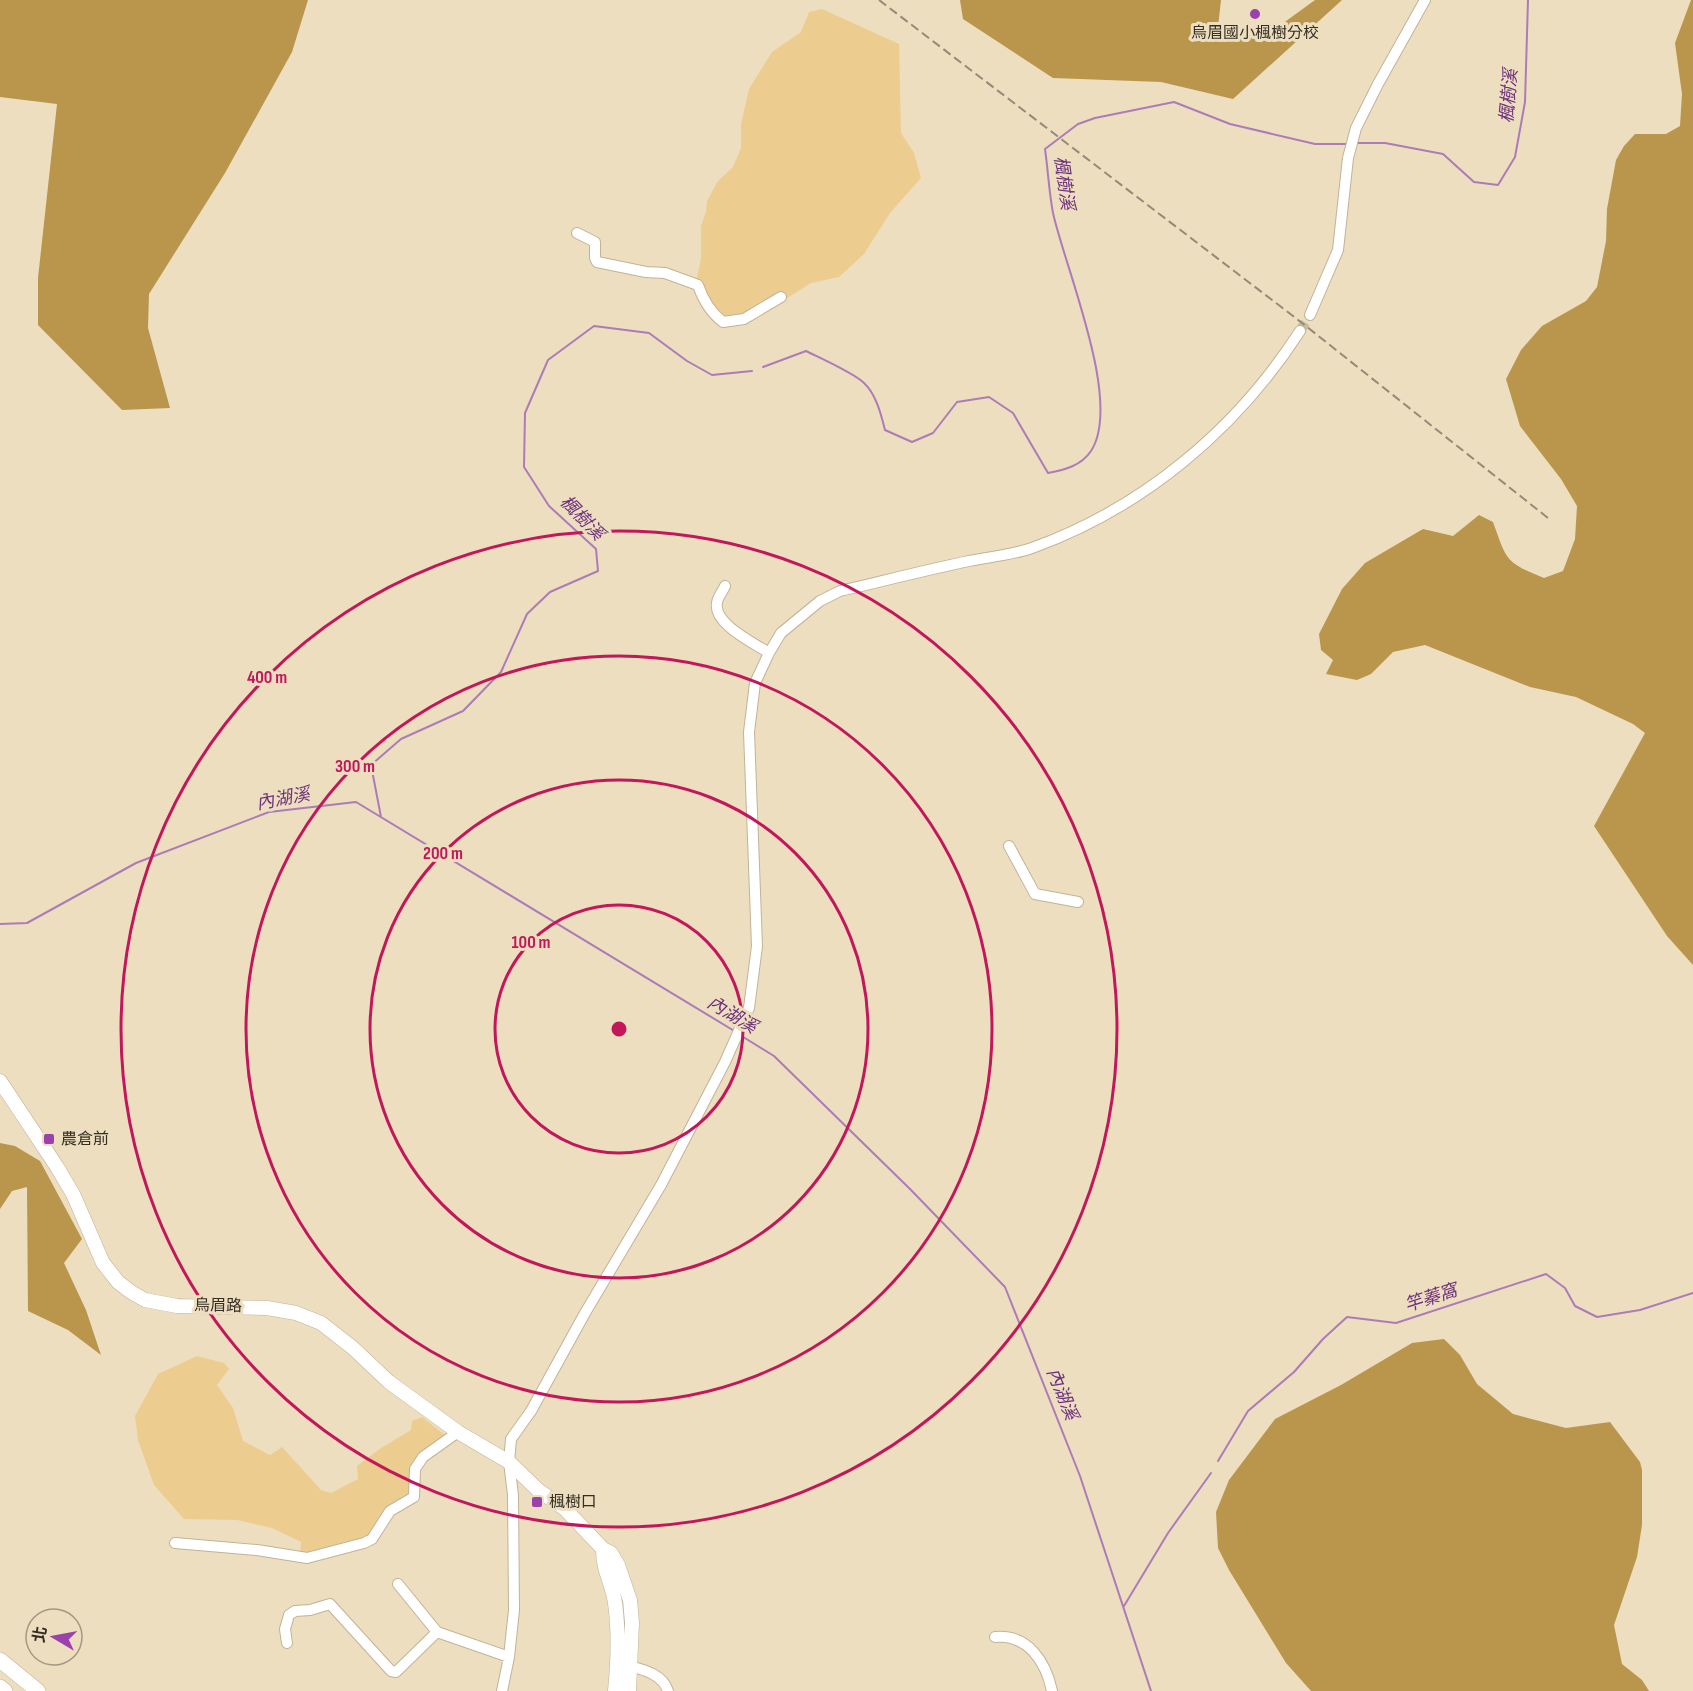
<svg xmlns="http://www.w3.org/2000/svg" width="1693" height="1691" viewBox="0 0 1693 1691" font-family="'Sofia Sans Condensed','Noto Sans TC',sans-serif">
<rect width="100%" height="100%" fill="#eddec0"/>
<path fill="#eccd8f" d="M 822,9 L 899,44 L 901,133 L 914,153 L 921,178 L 890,213 L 864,254 L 839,277 L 811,283 L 768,310 L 715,319 L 696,282 L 701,259 L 701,226 L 706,212 L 707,201 L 718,181 L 733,167 L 741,148 L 741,124 L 749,89 L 772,52 L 801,32 L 809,12 Z
M 197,1356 L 224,1363 L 229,1369 L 217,1385 L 233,1408 L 243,1441 L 270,1455 L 282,1447 L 321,1490 L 331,1493 L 358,1479 L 357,1466 L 381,1448 L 411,1430 L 412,1421 L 422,1417 L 446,1436 L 413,1465 L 412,1497 L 392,1507 L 363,1545 L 300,1558 L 301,1542 L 272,1528 L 237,1520 L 184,1519 L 154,1485 L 138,1440 L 135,1416 L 158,1374 Z"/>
<path fill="#b9964b" d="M 0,0 L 308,0 L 292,52 L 225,173 L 149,294 L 148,328 L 170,408 L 122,410 L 38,325 L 38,278 L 57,104 L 0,97 Z
M 960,0 L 1221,0 L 1217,36 L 1264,37 L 1315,0 L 1342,0 L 1233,99 L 1161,82 L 1053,78 L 963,19 Z
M 1691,0 L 1693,0 L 1693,965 L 1667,936 L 1594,826 L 1645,733 L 1633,724 L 1576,697 L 1530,687 L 1425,645 L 1393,652 L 1371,674 L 1357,680 L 1326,674 L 1333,660 L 1321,650 L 1319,634 L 1342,589 L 1365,563 L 1423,529 L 1453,536 L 1479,515 L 1493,522 C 1507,561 1505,562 1544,578 L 1563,571 L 1575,539 L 1577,506 L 1561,479 L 1520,426 L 1506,379 L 1521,350 L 1542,326 L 1586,301 L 1597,287 L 1606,241 L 1607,209 L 1616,160 L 1624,146 L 1635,134 L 1666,134 L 1680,126 L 1682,94 L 1675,43 Z
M 0,1143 L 15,1146 L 40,1161 L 82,1239 L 64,1263 L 86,1310 L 101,1355 L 68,1330 L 28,1311 L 27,1187 L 12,1191 L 0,1209 Z
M 1444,1339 L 1460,1355 L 1477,1384 L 1513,1414 L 1566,1428 L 1610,1422 L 1640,1462 L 1642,1470 L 1642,1525 L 1637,1557 L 1614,1625 L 1622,1664 L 1642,1680 L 1649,1691 L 1311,1691 L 1286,1663 L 1229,1570 L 1218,1548 L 1216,1512 L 1229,1480 L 1275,1419 L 1341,1385 L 1412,1343 Z"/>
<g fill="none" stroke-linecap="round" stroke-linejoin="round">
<path stroke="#ad7bb7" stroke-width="2" d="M 1356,143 L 1385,143 L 1443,154 L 1474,182 L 1498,185 L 1515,157 L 1525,102 L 1528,0
M 763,367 L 806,351 C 820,358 854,373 864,383 C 876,394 881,414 885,430 L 912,442 L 933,433 L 957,402 L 989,397 L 1013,413 L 1048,473 C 1064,470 1081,466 1091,451 C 1123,402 1065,268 1053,213 C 1049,192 1048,170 1045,149 L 1078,124 L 1095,118 L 1174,102 L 1230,124 L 1315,144 L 1347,144
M 381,817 L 371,765 L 401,739 L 463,711 L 501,672 L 527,614 L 550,592 L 598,571 L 596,549 L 549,506 L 524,467 L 525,413 L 548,360 L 594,326 L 649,333 L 687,361 L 712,375 L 752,371
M 0,924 L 27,923 L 136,863 L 269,812 L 356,802 L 736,1032
M 740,1035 L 774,1056 L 910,1189 L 1005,1287 L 1080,1476 L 1151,1691
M 1218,1461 L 1248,1411 L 1294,1372 L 1323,1339 L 1347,1317 L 1396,1323 L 1546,1274 L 1565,1288 L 1575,1306 L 1597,1317 L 1640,1310 L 1693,1293
M 1124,1606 L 1168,1533 L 1211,1473"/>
<path stroke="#c8bba1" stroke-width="10" stroke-dasharray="10 5" stroke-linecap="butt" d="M 1300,331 L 1310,315"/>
<defs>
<path id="minor" d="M 577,233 L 595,242 L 595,258 L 597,262 L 646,272 L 665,273 L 698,285 C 703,300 710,312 723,322 L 744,319 L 781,297
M 1310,315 L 1338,250 L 1348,158 L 1356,128 L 1378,84 L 1425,0
M 725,586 C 723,591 717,598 717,603 C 713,624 754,643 769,653
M 1009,846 L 1035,894 L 1078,902
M 175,1543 L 257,1550 L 307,1558 L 364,1543 L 372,1539 L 390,1511 L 414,1497 L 415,1469 L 423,1457 L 458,1432
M 437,1632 L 509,1657
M 995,1637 C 1028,1634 1046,1662 1052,1691
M 287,1643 L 285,1629 L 289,1615 L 295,1611 L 310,1610 L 330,1604 L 391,1671 L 396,1672 L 437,1632 L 398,1584
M 630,1666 C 645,1670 663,1675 668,1691
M 502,1691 L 509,1657 L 514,1610 L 513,1495 L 509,1462 L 511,1439 L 531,1411 L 585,1313 L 661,1185 L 725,1062 L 749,1008 L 757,946 L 749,732 L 755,683 L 769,653 L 781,633 L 820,601 L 840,591 C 883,581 926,570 969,561 C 989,557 1012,555 1032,548 C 1143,508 1236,430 1300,331"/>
<path id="major" d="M 0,1081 L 57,1167 L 73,1194 L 103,1263 L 118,1282 L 131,1292 L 145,1300 L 177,1306 L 267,1308 L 296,1313 L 321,1323 L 353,1348 L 389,1382 L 458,1432 L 509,1462 L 538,1490 L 565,1509 L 603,1549 L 611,1553 L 618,1565 L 630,1600 L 632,1623 L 629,1691
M 603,1549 C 603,1572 612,1582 615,1603 C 619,1632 618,1661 615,1691"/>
<path id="highway" d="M 0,1660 L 38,1691
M 0,1687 L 5,1691"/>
</defs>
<use href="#minor" stroke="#c2b397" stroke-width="12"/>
<use href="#major" stroke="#c2b397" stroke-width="15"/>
<use href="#highway" stroke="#c2b397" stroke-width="16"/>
<use href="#minor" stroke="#fff" stroke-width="10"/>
<use href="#major" stroke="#fff" stroke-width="14"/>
<use href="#highway" stroke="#fff" stroke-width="15"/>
<path stroke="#948a75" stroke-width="2" stroke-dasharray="9 4.5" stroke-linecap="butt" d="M 879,0 L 1297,319 L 1548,518"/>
</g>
<g fill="none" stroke="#c2185b" stroke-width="3">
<circle cx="619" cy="1029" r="124"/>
<circle cx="619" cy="1029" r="249"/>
<circle cx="619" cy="1029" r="373"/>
<circle cx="619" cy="1029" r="498"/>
</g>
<g fill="#9a41ac" stroke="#eddec0" stroke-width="2">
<circle cx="1255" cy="14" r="6"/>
<rect x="43" y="1133" width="12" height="12" rx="3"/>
<rect x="531" y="1496" width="12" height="12" rx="3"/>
</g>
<g text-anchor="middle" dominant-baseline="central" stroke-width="6" stroke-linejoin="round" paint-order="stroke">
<g font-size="16" fill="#342e23" stroke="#eddec0" text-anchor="start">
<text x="1255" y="33" text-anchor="middle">烏眉國小楓樹分校</text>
<text x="61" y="1139">農倉前</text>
<text x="549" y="1502">楓樹口</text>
</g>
<g font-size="16" fill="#342e23" stroke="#eddec0">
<text transform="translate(218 1306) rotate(1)">烏眉路</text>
</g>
<g font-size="18" font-style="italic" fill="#6e317b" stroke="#eddec0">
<text transform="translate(1509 96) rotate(-85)">楓樹溪</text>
<text transform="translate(1064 183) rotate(82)">楓樹溪</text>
<text transform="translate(582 518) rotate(46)">楓樹溪</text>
<text transform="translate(283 799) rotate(-11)">內湖溪</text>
<text transform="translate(732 1015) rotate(31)">內湖溪</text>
<text transform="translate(1431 1298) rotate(-18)">竿蓁窩</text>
<text transform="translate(1062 1394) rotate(68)">內湖溪</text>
</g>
</g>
<circle cx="619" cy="1029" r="9" fill="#c2185b" stroke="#eddec0" stroke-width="3"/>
<g font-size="18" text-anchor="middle" font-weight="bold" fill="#c2185b" stroke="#eddec0" stroke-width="6" stroke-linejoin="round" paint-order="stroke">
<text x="267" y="683">400 m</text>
<text x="355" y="772">300 m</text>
<text x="443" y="859">200 m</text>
<text x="531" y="948">100 m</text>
</g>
<g transform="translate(54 1637) rotate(280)"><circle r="28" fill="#eddec0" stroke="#a39881" stroke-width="1.5"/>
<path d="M0-4.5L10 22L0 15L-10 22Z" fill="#9a41ac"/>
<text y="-9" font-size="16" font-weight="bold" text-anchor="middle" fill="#342e23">北</text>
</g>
</svg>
